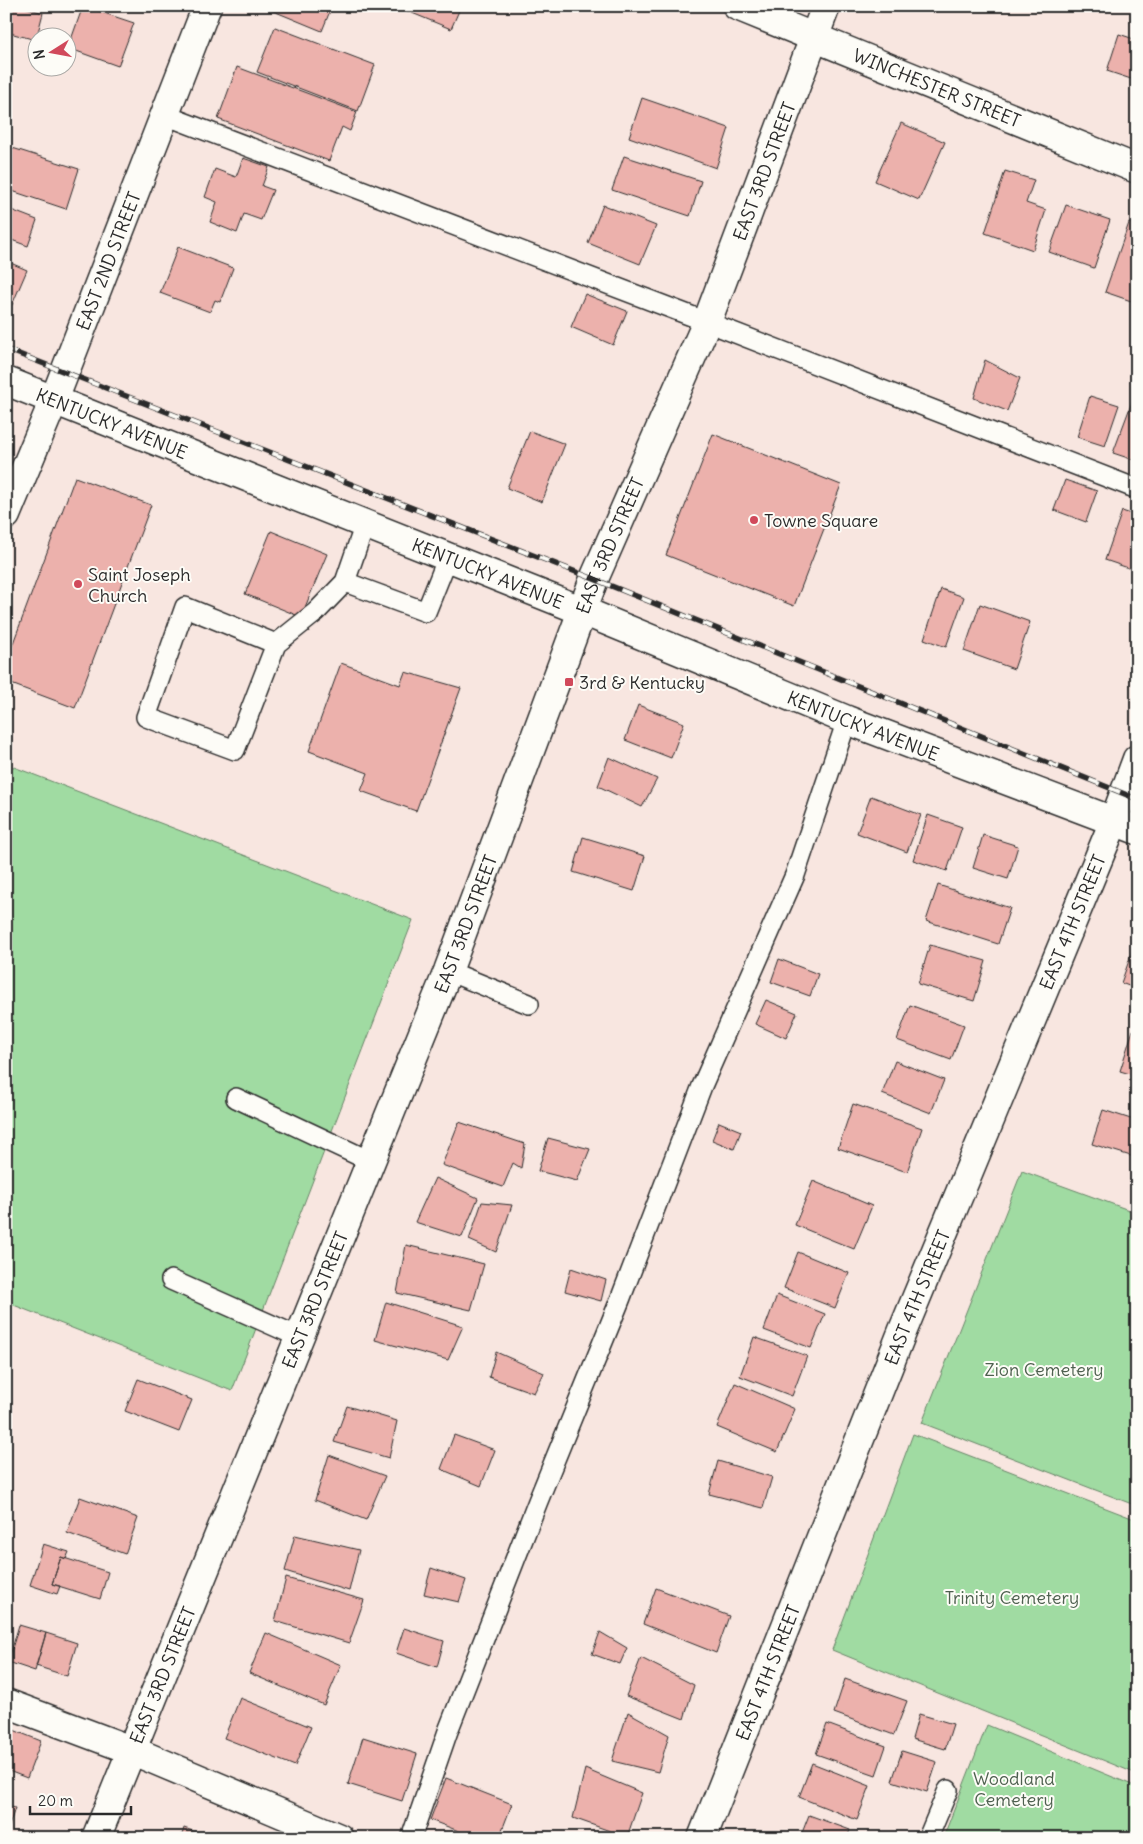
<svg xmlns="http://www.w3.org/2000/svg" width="1143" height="1844" viewBox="0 0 1143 1844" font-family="Delius,sans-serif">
<rect width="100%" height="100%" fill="#f8e6e0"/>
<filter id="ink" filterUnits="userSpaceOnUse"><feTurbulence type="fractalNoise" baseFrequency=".02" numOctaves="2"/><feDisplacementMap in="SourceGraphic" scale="10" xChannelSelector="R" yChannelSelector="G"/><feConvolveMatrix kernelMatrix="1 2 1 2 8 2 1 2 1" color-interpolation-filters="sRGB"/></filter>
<g filter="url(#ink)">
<path fill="#a0dba2" stroke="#668366" d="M 6,764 L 413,920 L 232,1391 L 6,1302 Z
M 1022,1171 L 1137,1213 L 1137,1506 L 922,1423 Z
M 913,1434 L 1137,1520 L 1137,1774 L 832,1650 Z
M 987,1725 L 1137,1787 L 1137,1838 L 943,1838 Z"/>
<path fill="#ecb1ac" stroke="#2b2b2b" d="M 6,6 L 21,6 L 43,13 L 36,40 L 6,32 Z
M 83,6 L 134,23 L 118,66 L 68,48 Z
M 273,6 L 332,6 L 322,31 L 271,10 Z
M 395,6 L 461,6 L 451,29 Z
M 275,27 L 375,65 L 358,111 L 257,72 Z
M 1119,34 L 1137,40 L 1137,81 L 1107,71 Z
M 237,67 L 357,112 L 350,131 L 342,127 L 329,161 L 218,119 Z
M 642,98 L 729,128 L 716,168 L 629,137 Z
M 901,123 L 945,142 L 919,200 L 875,181 Z
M 6,146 L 79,169 L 66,209 L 6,189 Z
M 624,156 L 701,181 L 690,216 L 612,190 Z
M 243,158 L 269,167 L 262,186 L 273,190 L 261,220 L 244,214 L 237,233 L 210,222 L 217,202 L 205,197 L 215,169 L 236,177 Z
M 1005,171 L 1034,180 L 1026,203 L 1046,210 L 1033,250 L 985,233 Z
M 603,205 L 656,226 L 640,264 L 588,243 Z
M 1066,205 L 1110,220 L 1094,268 L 1049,252 Z
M 6,208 L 37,220 L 28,246 L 6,238 Z
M 1129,223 L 1137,226 L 1137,303 L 1105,292 Z
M 178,247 L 233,268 L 220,302 L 215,300 L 210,312 L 160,293 Z
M 6,261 L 27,270 L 12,305 L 6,303 Z
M 585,294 L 627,311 L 613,345 L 571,327 Z
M 985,360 L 1020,378 L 1007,411 L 974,398 Z
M 1135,394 L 1137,395 L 1137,461 L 1113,453 Z
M 1090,396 L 1119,405 L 1105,446 L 1077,437 Z
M 530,431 L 565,444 L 542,502 L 507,488 Z
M 713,434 L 841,485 L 794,606 L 666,555 Z
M 75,477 L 151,505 L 75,708 L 6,682 L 6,662 Z
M 1065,480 L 1097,491 L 1086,522 L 1054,510 Z
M 1122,511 L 1137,516 L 1137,571 L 1105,560 Z
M 271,531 L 327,554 L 301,617 L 245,594 Z
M 941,589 L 964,597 L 946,647 L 924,639 Z
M 980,604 L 1030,622 L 1014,669 L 964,651 Z
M 341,663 L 400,685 L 405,672 L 461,688 L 416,811 L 361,791 L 368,773 L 309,751 Z
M 638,705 L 684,723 L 671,758 L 625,740 Z
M 609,757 L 657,779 L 642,807 L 598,786 Z
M 871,796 L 921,815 L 907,852 L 857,833 Z
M 928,815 L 962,827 L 947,871 L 913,860 Z
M 983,835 L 1018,846 L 1008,879 L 973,868 Z
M 583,837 L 645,856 L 634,891 L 573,872 Z
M 938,885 L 1010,908 L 998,944 L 926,921 Z
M 1136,941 L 1137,942 L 1137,989 L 1121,983 Z
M 930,945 L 986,961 L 974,1001 L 918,984 Z
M 779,959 L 818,974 L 810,996 L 771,982 Z
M 766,1000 L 797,1013 L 786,1038 L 755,1024 Z
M 910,1005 L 964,1025 L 951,1060 L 897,1040 Z
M 1133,1030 L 1137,1031 L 1137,1076 L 1120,1071 Z
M 895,1061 L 944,1080 L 931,1113 L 882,1094 Z
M 853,1104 L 922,1128 L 907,1172 L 838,1148 Z
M 1103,1110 L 1137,1121 L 1137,1151 L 1134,1157 L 1092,1144 Z
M 459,1122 L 525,1144 L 521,1168 L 513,1163 L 503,1187 L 442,1165 Z
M 719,1122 L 741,1131 L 734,1149 L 712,1140 Z
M 548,1138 L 590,1149 L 577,1181 L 538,1171 Z
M 435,1178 L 478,1198 L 462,1237 L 415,1222 Z
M 813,1181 L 872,1206 L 854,1249 L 795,1225 Z
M 482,1202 L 512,1205 L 496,1252 L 469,1240 Z
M 406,1245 L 484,1264 L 471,1310 L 397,1293 Z
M 798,1252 L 849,1273 L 835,1308 L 784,1288 Z
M 571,1268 L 606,1280 L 601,1301 L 565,1291 Z
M 777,1295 L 825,1314 L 811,1348 L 764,1330 Z
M 386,1302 L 463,1326 L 448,1360 L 375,1340 Z
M 754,1337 L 807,1356 L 792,1396 L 740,1376 Z
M 496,1352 L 544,1373 L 534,1393 L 489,1377 Z
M 138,1379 L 192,1400 L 179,1432 L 125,1411 Z
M 735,1383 L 795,1409 L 777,1452 L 717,1427 Z
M 347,1406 L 397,1421 L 389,1458 L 334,1442 Z
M 454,1435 L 495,1450 L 481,1486 L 441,1469 Z
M 329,1455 L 385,1476 L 366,1520 L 315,1500 Z
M 718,1461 L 772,1477 L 763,1508 L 709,1494 Z
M 80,1497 L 138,1518 L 125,1554 L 67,1533 Z
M 295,1535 L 359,1550 L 349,1591 L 285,1571 Z
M 43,1544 L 69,1552 L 66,1559 L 61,1557 L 52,1584 L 60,1586 L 57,1594 L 30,1585 Z
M 61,1557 L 108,1572 L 100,1599 L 52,1584 Z
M 431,1568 L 466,1580 L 459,1602 L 424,1594 Z
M 286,1578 L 364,1600 L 349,1643 L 275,1621 Z
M 656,1588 L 729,1616 L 716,1653 L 643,1624 Z
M 19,1625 L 46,1633 L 35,1671 L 8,1662 Z
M 404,1628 L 444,1641 L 437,1667 L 396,1653 Z
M 600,1632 L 627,1648 L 620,1664 L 592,1654 Z
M 46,1633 L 77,1643 L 67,1676 L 36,1666 Z
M 266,1633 L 341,1665 L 324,1705 L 249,1673 Z
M 641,1658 L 694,1685 L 684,1719 L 626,1696 Z
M 845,1679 L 907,1701 L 894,1735 L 834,1713 Z
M 240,1698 L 311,1727 L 295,1766 L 224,1738 Z
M 628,1712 L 669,1735 L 658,1772 L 612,1761 Z
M 919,1714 L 953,1724 L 945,1749 L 912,1739 Z
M 827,1724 L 886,1746 L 876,1775 L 816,1754 Z
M 6,1727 L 41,1741 L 27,1778 L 6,1770 Z
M 363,1737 L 417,1754 L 402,1801 L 348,1784 Z
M 902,1751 L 937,1762 L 927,1792 L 892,1781 Z
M 812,1763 L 870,1786 L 857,1820 L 799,1797 Z
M 585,1769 L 642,1793 L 627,1837 L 573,1818 Z
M 446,1778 L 512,1804 L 499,1838 L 477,1838 L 430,1820 Z
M 6,1805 L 15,1808 L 6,1835 Z
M 809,1815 L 850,1830 L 847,1838 L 800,1838 Z
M 184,1828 L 213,1838 L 181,1838 Z"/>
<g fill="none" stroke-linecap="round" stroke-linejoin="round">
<defs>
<path id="lane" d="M 165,115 L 707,322 L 1137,489
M 365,524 L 345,582 L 426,612 L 448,557
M 276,644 L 235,750 L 146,717 L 185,607 L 276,644 L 316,612 L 345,582
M 448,971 L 529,1004
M 236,1098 L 370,1161
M 171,1280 L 299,1337
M 411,1838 L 448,1731 L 538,1501 L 620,1300 L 702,1086 L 795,875 L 847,720
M 928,1838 L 948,1790"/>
<g id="street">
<path id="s1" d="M 737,6 L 1137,169"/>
<path id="s2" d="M 6,381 L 583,611 L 847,720 L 1137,830"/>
<path id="s3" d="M 6,515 L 54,400 L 207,6"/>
<path d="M 6,1703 L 131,1750 L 339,1838"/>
<path id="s4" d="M 96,1838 L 448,971 L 594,579 L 707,322 L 826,6"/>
<path id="s5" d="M 702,1838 L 903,1330 L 1114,821 L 1137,759"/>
</g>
</defs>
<use href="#lane" stroke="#2b2b2b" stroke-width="22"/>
<use href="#street" stroke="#2b2b2b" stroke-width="31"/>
<use href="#lane" stroke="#fdfcf7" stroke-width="19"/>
<use href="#street" stroke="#fdfcf7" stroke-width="28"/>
<defs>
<path id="rail" d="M 6,349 L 594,579 L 1137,799"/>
</defs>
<use href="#rail" stroke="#2b2b2b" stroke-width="5.5"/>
<use href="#rail" stroke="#fdfcf7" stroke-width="4" stroke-dasharray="11" stroke-linecap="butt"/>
</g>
</g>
<g fill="#d1495b" stroke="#fdfcf7" stroke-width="2">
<circle cx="754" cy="520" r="5"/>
<circle cx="78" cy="584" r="5"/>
<rect x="564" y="677" width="10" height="10" rx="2.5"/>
</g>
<g text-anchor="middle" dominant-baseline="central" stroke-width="4" stroke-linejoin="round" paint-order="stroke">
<g font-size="18" fill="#2b2b2b" stroke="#fdfcf7">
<text stroke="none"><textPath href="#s1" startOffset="216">WINCHESTER STREET</textPath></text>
<text stroke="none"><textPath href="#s4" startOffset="1796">EAST 3RD STREET</textPath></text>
<text stroke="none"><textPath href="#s3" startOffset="274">EAST 2ND STREET</textPath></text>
<text stroke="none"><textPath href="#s2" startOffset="114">KENTUCKY AVENUE</textPath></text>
<text stroke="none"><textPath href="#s4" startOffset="1391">EAST 3RD STREET</textPath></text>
<text stroke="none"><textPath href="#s2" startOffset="519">KENTUCKY AVENUE</textPath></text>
<text stroke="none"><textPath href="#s2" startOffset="924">KENTUCKY AVENUE</textPath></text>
<text stroke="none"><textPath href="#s4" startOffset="986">EAST 3RD STREET</textPath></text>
<text stroke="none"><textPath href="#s5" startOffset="988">EAST 4TH STREET</textPath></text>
<text stroke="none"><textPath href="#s5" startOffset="582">EAST 4TH STREET</textPath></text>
<text stroke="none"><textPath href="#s4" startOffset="581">EAST 3RD STREET</textPath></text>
<text stroke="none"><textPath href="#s4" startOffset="176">EAST 3RD STREET</textPath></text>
<text stroke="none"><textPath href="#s5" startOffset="178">EAST 4TH STREET</textPath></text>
</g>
<g font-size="18" fill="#2b2b2b" stroke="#fdfcf7" text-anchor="start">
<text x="764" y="520">Towne Square</text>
<text x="88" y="574">Saint Joseph<tspan x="88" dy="21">Church</tspan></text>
<text x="579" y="682">3rd &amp; Kentucky</text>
</g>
<g font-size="18" fill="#4e604f" stroke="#fdfcf7">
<text x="1044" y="1369">Zion Cemetery</text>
<text x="1012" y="1597">Trinity Cemetery</text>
<text x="1014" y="1778">Woodland<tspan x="1014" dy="21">Cemetery</tspan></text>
</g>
</g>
<rect width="1143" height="1844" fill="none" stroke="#fdfcf7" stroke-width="25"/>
<rect x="12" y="12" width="1118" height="1819" fill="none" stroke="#2b2b2b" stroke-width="2" filter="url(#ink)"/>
<g transform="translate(52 52) rotate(259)"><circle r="24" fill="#fdfcf7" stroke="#a9a8a5"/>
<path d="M0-4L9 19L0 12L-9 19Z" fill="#d1495b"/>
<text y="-8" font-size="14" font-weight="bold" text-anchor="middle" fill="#2b2b2b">N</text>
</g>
<path d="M30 1806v8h101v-8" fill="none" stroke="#2b2b2b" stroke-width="2.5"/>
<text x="38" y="1806" font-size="15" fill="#2b2b2b" stroke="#fdfcf7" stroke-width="4" paint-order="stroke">20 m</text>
</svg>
